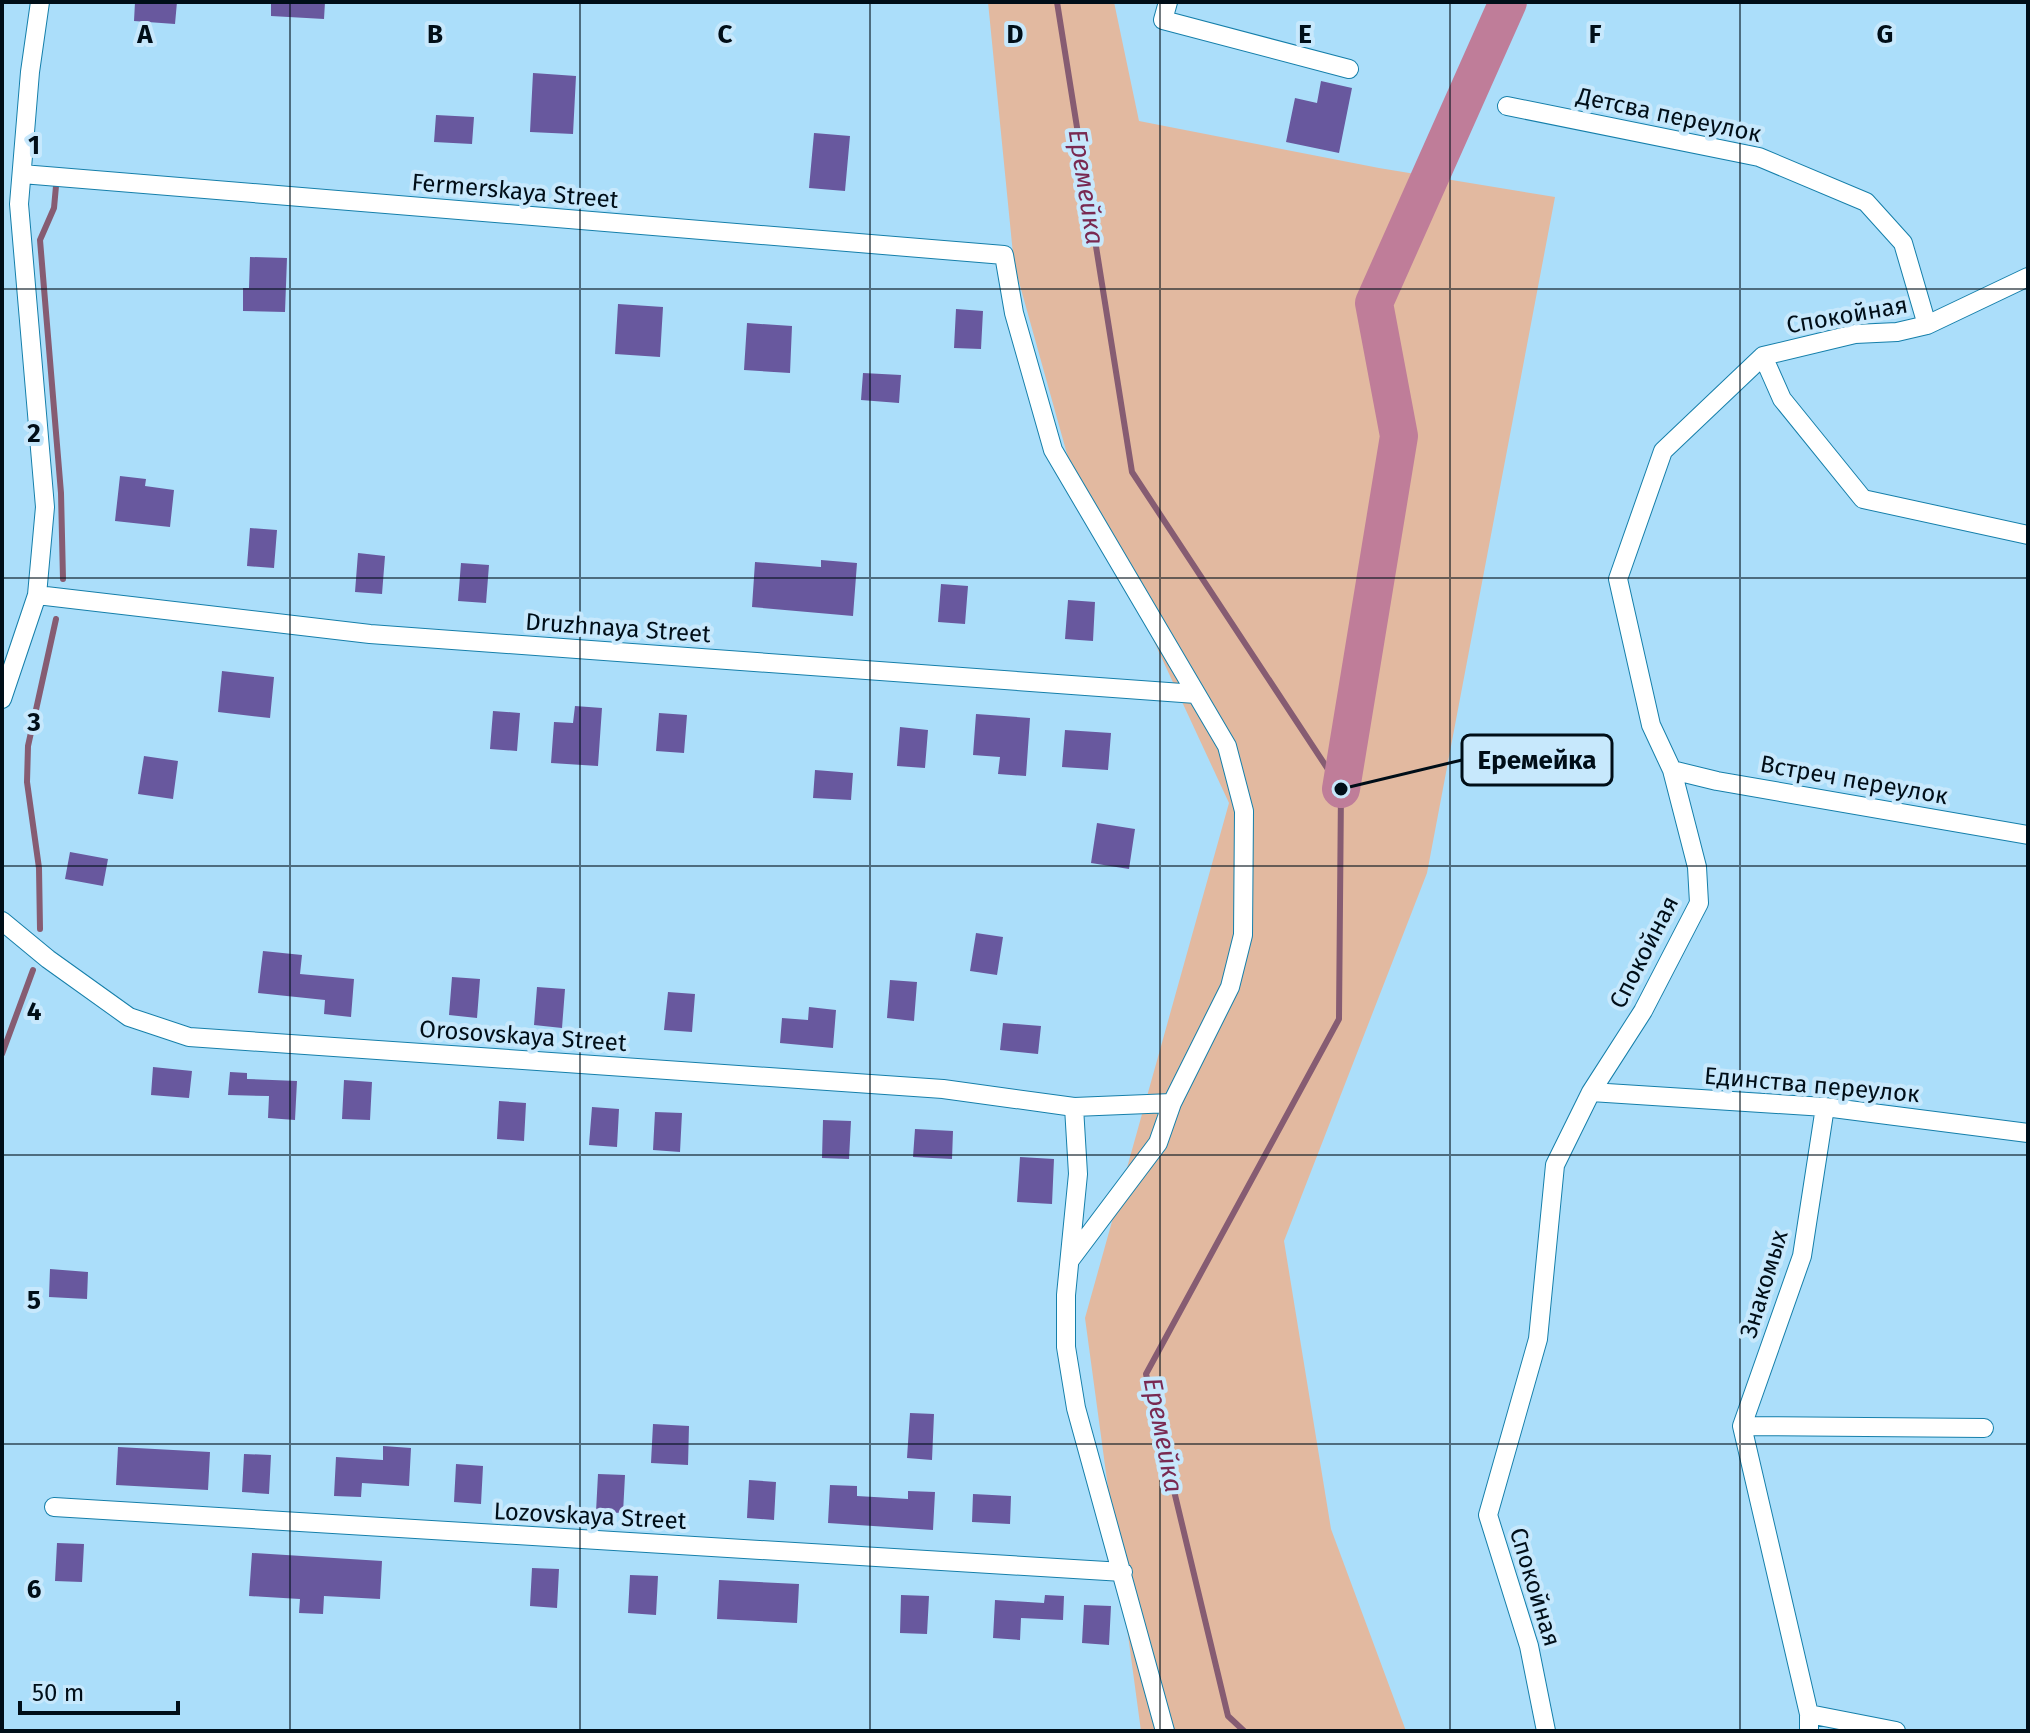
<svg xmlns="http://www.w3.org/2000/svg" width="2030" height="1733" viewBox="0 0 2030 1733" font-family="'Fira Sans',sans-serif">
<rect width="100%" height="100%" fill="#abdefa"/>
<path fill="#e2b9a0" d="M 988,2 L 1114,2 L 1139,121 L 1379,168 L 1555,197 L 1427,873 L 1284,1241 L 1331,1529 L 1406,1731 L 1141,1731 L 1085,1318 L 1229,803 L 1067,454 L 1014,264 Z"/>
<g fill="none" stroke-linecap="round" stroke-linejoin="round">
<path stroke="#865c72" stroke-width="6" d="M 1057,2 L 1132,472 L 1341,789 L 1339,1019 L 1146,1374 L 1228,1716 L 1244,1731
M 56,186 L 54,208 L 40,240 L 61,493 L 63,579
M 40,929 L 39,868 L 27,782 L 28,746 L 56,619
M 2,1054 L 33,970"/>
<path stroke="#bf7d99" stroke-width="38" d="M 1341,789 L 1399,436 L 1374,303 L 1508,2"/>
</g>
<path fill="#68589e" d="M 135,2 L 177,2 L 175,24 L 134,21 Z
M 271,2 L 325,2 L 324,19 L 271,16 Z
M 533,73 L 576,76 L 573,134 L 530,132 Z
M 1321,81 L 1352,88 L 1339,153 L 1286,142 L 1295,98 L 1317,103 Z
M 436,115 L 474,117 L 472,144 L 434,142 Z
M 814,133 L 850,136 L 845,191 L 809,188 Z
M 250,257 L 287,258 L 285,312 L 243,311 L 243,288 L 249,288 Z
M 618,304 L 663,307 L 660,357 L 615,354 Z
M 956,309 L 983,311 L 981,349 L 954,348 Z
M 747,323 L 792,326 L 790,373 L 744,370 Z
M 863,373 L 901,375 L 899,403 L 861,400 Z
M 120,476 L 146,479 L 145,486 L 174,490 L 170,527 L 115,521 Z
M 250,528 L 277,530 L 274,568 L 247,566 Z
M 358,553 L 385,556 L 382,594 L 355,592 Z
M 821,560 L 857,563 L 853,616 L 752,607 L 755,562 L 821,567 Z
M 461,563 L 489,565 L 486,603 L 458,601 Z
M 941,584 L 968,586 L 965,624 L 938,622 Z
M 1068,600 L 1095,602 L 1093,641 L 1065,639 Z
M 222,671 L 274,677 L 270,718 L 218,712 Z
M 575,706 L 602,708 L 598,766 L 551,763 L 554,722 L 573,723 Z
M 493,711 L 520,713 L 517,751 L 490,749 Z
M 659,713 L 687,715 L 684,753 L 656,751 Z
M 976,714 L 1030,718 L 1026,776 L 998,774 L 1000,757 L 973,755 Z
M 900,727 L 928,730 L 925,768 L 897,766 Z
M 1065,730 L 1111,733 L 1108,770 L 1062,767 Z
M 144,756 L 178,761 L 173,799 L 138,794 Z
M 815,770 L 853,773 L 851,800 L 813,798 Z
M 1097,823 L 1135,829 L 1129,869 L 1091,863 Z
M 70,852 L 108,859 L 103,886 L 65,879 Z
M 976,933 L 1003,937 L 997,975 L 970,971 Z
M 263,951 L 302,955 L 300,974 L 354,979 L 351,1017 L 324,1014 L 325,1000 L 258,993 Z
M 452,977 L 480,979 L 477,1018 L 449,1015 Z
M 890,980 L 917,982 L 914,1021 L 887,1018 Z
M 537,987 L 565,989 L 562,1028 L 534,1025 Z
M 668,992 L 695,994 L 692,1032 L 664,1030 Z
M 809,1007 L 836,1010 L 833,1048 L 780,1043 L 782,1018 L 808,1020 Z
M 1003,1023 L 1041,1026 L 1038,1054 L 1000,1050 Z
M 153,1067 L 192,1071 L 189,1098 L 151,1095 Z
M 230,1072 L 247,1073 L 247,1079 L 297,1081 L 295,1120 L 268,1118 L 269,1096 L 228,1095 Z
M 344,1080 L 372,1082 L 370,1120 L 342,1119 Z
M 499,1101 L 526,1103 L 524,1141 L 497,1139 Z
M 592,1107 L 619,1109 L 617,1147 L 589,1145 Z
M 655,1112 L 682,1113 L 680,1152 L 653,1150 Z
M 823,1120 L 851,1121 L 849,1159 L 822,1158 Z
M 915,1129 L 953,1131 L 952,1159 L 913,1157 Z
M 1020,1157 L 1054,1159 L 1052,1204 L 1017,1202 Z
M 50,1269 L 88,1272 L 87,1299 L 49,1297 Z
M 910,1413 L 934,1414 L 932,1460 L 907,1458 Z
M 653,1424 L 689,1426 L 688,1465 L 651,1463 Z
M 383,1446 L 411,1448 L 409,1486 L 362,1483 L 361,1497 L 334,1496 L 336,1457 L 383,1460 Z
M 118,1447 L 210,1452 L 208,1490 L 116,1485 Z
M 244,1454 L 271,1455 L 269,1494 L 242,1492 Z
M 456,1464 L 483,1466 L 481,1504 L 454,1502 Z
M 598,1474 L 625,1475 L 623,1513 L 596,1512 Z
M 749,1480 L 776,1482 L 774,1520 L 747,1518 Z
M 830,1485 L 857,1486 L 857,1496 L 908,1499 L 908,1491 L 935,1492 L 933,1530 L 828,1523 Z
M 973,1494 L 1011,1496 L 1010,1524 L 972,1522 Z
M 57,1543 L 84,1544 L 82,1582 L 55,1581 Z
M 252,1553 L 382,1561 L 380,1599 L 324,1596 L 323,1614 L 299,1613 L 300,1599 L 249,1596 Z
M 532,1568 L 559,1569 L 557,1608 L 530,1606 Z
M 630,1575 L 658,1576 L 656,1615 L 628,1613 Z
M 719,1580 L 799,1584 L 797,1623 L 717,1619 Z
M 901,1595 L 929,1596 L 927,1634 L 900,1633 Z
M 1045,1595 L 1064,1596 L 1063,1620 L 1021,1618 L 1020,1640 L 993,1638 L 995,1600 L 1044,1603 Z
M 1084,1605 L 1111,1606 L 1109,1645 L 1082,1643 Z"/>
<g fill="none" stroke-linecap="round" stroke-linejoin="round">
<defs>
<path id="street" d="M 1168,2 L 1163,20 L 1349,69
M 1507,106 L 1759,157 L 1866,202 L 1903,243 L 1927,325
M 1763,356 L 1782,399 L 1863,499 L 2028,535
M 37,595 L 370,634 L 1196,694
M 2,699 L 37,595 L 45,507 L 19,204 L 30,72 L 40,2
M 1672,770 L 1717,781 L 2028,835
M 2,921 L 48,959 L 129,1017 L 189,1037 L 943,1089 L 1074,1107 L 1172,1103 L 1230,987 L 1243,935 L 1244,811 L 1227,746 L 1053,450 L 1014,313 L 1004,255 L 22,174
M 1591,1092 L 1825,1107 L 2028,1133
M 1074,1107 L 1078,1174 L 1066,1295 L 1066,1347 L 1076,1408 L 1165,1731
M 1070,1260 L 1158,1143 L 1172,1103
M 1742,1426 L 1984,1428
M 54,1507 L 1123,1572
M 1809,1714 L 1896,1731
M 1546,1731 L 1529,1646 L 1488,1515 L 1538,1339 L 1555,1165 L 1591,1092 L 1643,1011 L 1699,903 L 1697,867 L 1672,770 L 1651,725 L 1618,579 L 1663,451 L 1763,356 L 1855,334 L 1897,332 L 1927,325 L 2028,277
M 1809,1731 L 1809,1714 L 1742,1426 L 1802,1256 L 1825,1107"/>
</defs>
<use href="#street" stroke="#157faa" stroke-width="20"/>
<use href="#street" stroke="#fff" stroke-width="18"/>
</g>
<path fill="none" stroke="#000e18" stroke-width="2" stroke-opacity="0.55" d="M 290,2 L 290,1731M 580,2 L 580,1731M 870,2 L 870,1731M 1160,2 L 1160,1731M 1450,2 L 1450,1731M 1740,2 L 1740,1731M 2,289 L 2028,289M 2,578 L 2028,578M 2,866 L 2028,866M 2,1155 L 2028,1155M 2,1444 L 2028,1444"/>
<g text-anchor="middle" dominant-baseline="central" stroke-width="8" stroke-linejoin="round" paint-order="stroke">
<g font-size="24" fill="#000e18" stroke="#c7e8fc">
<text transform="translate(1669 115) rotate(12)">Детсва переулок</text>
<text transform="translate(515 191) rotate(5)">Fermerskaya Street</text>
<text transform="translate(1847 315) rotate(-10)">Спокойная</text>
<text transform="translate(618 628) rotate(4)">Druzhnaya Street</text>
<text transform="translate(1854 780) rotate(10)">Встреч переулок</text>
<text transform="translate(1644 952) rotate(-63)">Спокойная</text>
<text transform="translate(523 1036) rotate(4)">Orosovskaya Street</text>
<text transform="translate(1812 1085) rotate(5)">Единства переулок</text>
<text transform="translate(1764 1284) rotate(-73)">Знакомых</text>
<text transform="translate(590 1516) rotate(3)">Lozovskaya Street</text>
<text transform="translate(1535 1587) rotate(73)">Спокойная</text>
</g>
<g font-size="26" font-style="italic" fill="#792951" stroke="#c7e8fc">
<text transform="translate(1086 187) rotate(81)">Еремейка</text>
<text transform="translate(1163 1435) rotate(79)">Еремейка</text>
</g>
</g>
<g font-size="26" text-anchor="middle" font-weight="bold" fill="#000e18" stroke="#c7e8fc" stroke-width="8" stroke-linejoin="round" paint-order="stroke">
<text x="145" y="43">A</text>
<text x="435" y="43">B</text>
<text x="725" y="43">C</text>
<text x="1015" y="43">D</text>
<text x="1305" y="43">E</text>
<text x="1595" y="43">F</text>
<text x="1885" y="43">G</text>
<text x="34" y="154">1</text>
<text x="34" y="442">2</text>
<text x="34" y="731">3</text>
<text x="34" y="1020">4</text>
<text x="34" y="1309">5</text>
<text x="34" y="1598">6</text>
</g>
<path fill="none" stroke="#000e18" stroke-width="3" d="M1341 789L1462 760"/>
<circle fill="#000e18" stroke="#c7e8fc" stroke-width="3" cx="1341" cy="789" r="8"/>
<rect fill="#c7e8fc" stroke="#000e18" stroke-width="3" x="1462" y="735" width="150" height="50" rx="8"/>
<g font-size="26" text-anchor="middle" font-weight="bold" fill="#000e18">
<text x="1537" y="769">Еремейка</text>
</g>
<rect width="2030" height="1733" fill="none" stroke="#000e18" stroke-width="8"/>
<path d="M20 1701v12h158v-12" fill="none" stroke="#000e18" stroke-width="4"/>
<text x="32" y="1701" font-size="24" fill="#000e18" stroke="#c7e8fc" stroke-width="6" paint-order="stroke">50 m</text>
</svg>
